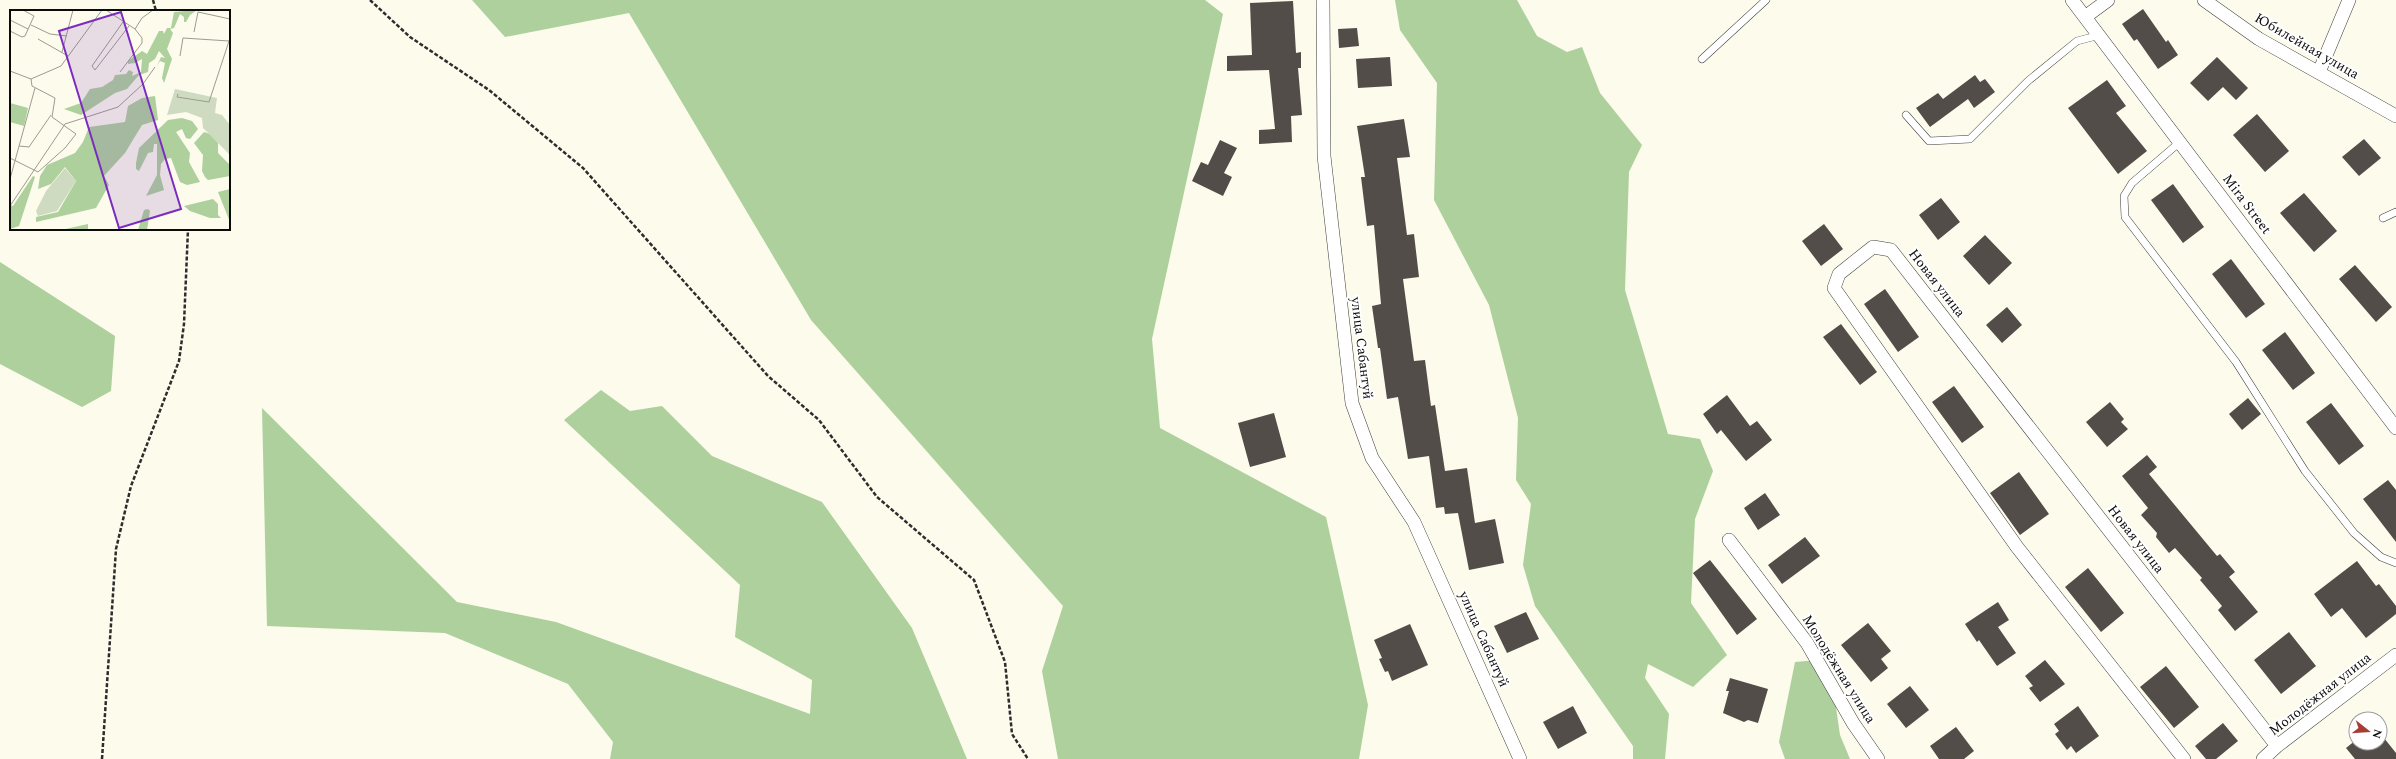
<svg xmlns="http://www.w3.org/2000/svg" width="2396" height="759" viewBox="0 0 2396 759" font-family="Spectral,serif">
<rect width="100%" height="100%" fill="#fcfbec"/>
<path fill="#add09c" d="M 472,0 L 1205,0 L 1223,14 L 1152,339 L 1160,428 L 1326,517 L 1368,705 L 1359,759 L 1058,759 L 1042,671 L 1063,606 L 811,320 L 629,13 L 505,37 Z
M 1395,0 L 1517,0 L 1537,36 L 1567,52 L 1582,47 L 1600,93 L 1642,145 L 1629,172 L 1625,290 L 1668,434 L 1700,439 L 1713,471 L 1695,519 L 1691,603 L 1727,655 L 1693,687 L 1648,664 L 1645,678 L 1669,714 L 1665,759 L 1633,759 L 1633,746 L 1535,606 L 1523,565 L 1531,504 L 1516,480 L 1518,418 L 1489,305 L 1434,200 L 1437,83 L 1400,30 Z
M 0,262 L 115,336 L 111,391 L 82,407 L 0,364 Z
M 601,390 L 630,411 L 662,406 L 712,456 L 822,502 L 912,628 L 967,759 L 610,759 L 613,742 L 568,684 L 445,633 L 267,626 L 262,408 L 457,602 L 556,622 L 810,714 L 812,680 L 735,637 L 740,585 L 564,420 Z
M 1818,660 L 1831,673 L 1840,735 L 1850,759 L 1785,759 L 1779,742 L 1795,662 Z"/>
<path fill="#524d49" d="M 1293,1 L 1296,53 L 1301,52 L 1301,68 L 1298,68 L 1302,115 L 1291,116 L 1292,142 L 1259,144 L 1259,130 L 1275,129 L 1269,70 L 1227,71 L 1227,56 L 1252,55 L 1250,3 Z
M 2143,9 L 2166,42 L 2168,40 L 2178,55 L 2158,69 L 2137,39 L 2134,41 L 2122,24 Z
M 1357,28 L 1359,46 L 1339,48 L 1338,29 Z
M 1390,57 L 1392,86 L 1358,88 L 1356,59 Z
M 2217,57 L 2248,88 L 2236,100 L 2223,87 L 2208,101 L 2190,83 Z
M 1975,75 L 1980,82 L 1985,79 L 1995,92 L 1974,108 L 1968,99 L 1930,127 L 1916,108 L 1938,93 L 1943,99 Z
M 2107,80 L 2126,106 L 2116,113 L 2147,151 L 2118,174 L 2068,108 Z
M 2257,114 L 2289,151 L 2265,172 L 2233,135 Z
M 1404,119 L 1410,157 L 1397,158 L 1407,235 L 1414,234 L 1419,277 L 1403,279 L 1414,361 L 1425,360 L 1431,406 L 1435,405 L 1445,471 L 1467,468 L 1475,523 L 1495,519 L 1504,563 L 1469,570 L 1458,513 L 1445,514 L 1444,507 L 1436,508 L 1429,456 L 1408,459 L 1398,397 L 1387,399 L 1380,348 L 1378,348 L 1372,306 L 1381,304 L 1374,225 L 1367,226 L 1361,177 L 1365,177 L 1357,126 Z
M 2364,139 L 2381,158 L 2359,176 L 2342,157 Z
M 1220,140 L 1237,148 L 1224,173 L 1232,177 L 1223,196 L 1192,181 L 1201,162 L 1208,165 Z
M 2173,184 L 2204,227 L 2183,243 L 2151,200 Z
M 2304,193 L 2337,231 L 2314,252 L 2280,213 Z
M 1941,198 L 1960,222 L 1938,240 L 1919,215 Z
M 1824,224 L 1843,249 L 1821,266 L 1802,241 Z
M 1985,235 L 2012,263 L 1989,285 L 1963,256 Z
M 2231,259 L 2265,304 L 2246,318 L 2212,274 Z
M 2355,265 L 2392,307 L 2376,322 L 2339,279 Z
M 1885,289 L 1919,337 L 1898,352 L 1864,304 Z
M 2007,307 L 2022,325 L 2002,343 L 1986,325 Z
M 1841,324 L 1877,372 L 1860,385 L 1823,337 Z
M 2285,332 L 2315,373 L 2293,390 L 2262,350 Z
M 1954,386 L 1984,427 L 1962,443 L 1932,402 Z
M 1727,395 L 1750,426 L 1757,421 L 1772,440 L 1746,461 L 1721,430 L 1717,434 L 1703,414 Z
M 2248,398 L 2261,414 L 2242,430 L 2229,414 Z
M 2110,402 L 2124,419 L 2121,422 L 2128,429 L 2107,447 L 2086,422 Z
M 2331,403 L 2364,446 L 2339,465 L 2306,422 Z
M 1274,413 L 1286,457 L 1250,467 L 1238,423 Z
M 2147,455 L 2157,467 L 2149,474 L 2217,556 L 2220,554 L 2235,572 L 2229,577 L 2258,612 L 2235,631 L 2218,610 L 2222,606 L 2200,580 L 2202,578 L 2175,548 L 2169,553 L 2156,537 L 2157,533 L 2141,515 L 2148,508 L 2122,476 Z
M 2019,472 L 2049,514 L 2020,535 L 1990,493 Z
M 2388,480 L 2396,490 L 2396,542 L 2363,499 Z
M 1765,493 L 1780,515 L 1758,530 L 1744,508 Z
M 1805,537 L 1820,556 L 1782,584 L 1768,565 Z
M 1710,560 L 1757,619 L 1737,635 L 1693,573 Z
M 2357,561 L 2376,586 L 2379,584 L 2396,606 L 2396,614 L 2366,638 L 2342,608 L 2331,617 L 2314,594 Z
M 2088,568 L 2124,613 L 2101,632 L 2065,587 Z
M 1998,602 L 2009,620 L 1998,627 L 2016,653 L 1997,666 L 1979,640 L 1977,642 L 1965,624 Z
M 1526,612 L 1539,639 L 1507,653 L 1494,626 Z
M 1868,623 L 1891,651 L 1881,659 L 1888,668 L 1871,682 L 1841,645 Z
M 1410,624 L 1428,665 L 1392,681 L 1388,671 L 1385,672 L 1379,659 L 1382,658 L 1374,640 Z
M 2289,632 L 2316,666 L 2281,694 L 2254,660 Z
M 2045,660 L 2065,684 L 2040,702 L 2029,688 L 2033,686 L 2025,676 Z
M 2166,666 L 2199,707 L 2174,728 L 2140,687 Z
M 1730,678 L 1768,689 L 1758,723 L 1748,720 L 1744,722 L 1723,713 L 1729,691 L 1726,691 Z
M 1910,686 L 1929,710 L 1906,728 L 1887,704 Z
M 1573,706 L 1587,733 L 1558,749 L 1543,722 Z
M 2078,706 L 2099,736 L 2076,753 L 2071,746 L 2067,750 L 2055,734 L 2059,731 L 2054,724 Z
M 2223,723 L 2238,741 L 2216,759 L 2206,759 L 2195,746 Z
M 1956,727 L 1974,751 L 1964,759 L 1939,759 L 1930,746 Z
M 2380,733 L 2396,753 L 2396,759 L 2355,759 L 2346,748 L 2356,740 L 2356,743 L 2380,743 Z"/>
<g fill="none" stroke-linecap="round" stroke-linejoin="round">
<defs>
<path id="lane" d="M 1702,59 L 1766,0
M 1906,115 L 1929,141 L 1970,139 L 2028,81 L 2077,41 L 2100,35
M 2180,142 L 2132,183 L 2124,196 L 2125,217 L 2236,362 L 2305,471 L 2354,533 L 2381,557 L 2396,563
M 2383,218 L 2396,212"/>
<path id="street" d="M 1323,0 L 1324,156 L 1352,403 L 1372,458 L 1414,522 L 1520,759
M 2072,0 L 2396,428
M 2204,0 L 2259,39 L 2396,116
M 2085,17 L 2108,0
M 2319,72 L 2349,0
M 1729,540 L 1807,643 L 1853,723 L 1878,759
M 2184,759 L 2017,547 L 1834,288 L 1839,274 L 1873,247 L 1891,250 L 2277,746
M 2263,759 L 2277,746 L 2396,655"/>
</defs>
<use href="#lane" stroke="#3e3e3e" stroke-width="8"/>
<use href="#street" stroke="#3e3e3e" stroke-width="14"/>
<path stroke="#2d2d2d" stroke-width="2.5" stroke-dasharray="4 2" stroke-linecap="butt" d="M 153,0 L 156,11
M 370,0 L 410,37 L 489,90 L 583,168 L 768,376 L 819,420 L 877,497 L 974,580 L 1005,662 L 1012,734 L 1028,759
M 102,759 L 116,549 L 131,486 L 179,361 L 184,324 L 188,229"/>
<use href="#lane" stroke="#fff" stroke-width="7"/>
<use href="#street" stroke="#fff" stroke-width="13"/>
</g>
<g text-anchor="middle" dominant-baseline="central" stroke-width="4" stroke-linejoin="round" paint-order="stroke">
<g font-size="14" fill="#0b0b0b" stroke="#fff">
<text transform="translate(2307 46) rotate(30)">Юбилейная улица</text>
<text transform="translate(2247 204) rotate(53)">Mira Street</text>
<text transform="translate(1937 283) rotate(52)">Новая улица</text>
<text transform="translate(1362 348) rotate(83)">улица Сабантуй</text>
<text transform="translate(2136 539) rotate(52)">Новая улица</text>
<text transform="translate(1484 639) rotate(66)">улица Сабантуй</text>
<text transform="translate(1839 669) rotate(58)">Молодёжная улица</text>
<text transform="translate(2320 694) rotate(-38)">Молодёжная улица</text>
</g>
</g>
<g transform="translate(10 10)">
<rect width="220" height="220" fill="#fcfbec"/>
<path d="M 187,0 L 180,5 L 176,12 L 174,12 L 174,7 L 170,4 L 164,18 L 160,19 L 163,23 L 157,39 L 162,49 L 154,73 L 152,68 L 155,53 L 150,51 L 147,56 L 151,47 L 155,48 L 149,41 L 145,49 L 139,53 L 138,62 L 129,65 L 117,79 L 105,83 L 71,105 L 54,99 L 71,93 L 80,79 L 92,77 L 103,70 L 105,65 L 116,64 L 119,60 L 123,62 L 122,66 L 131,62 L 132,49 L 125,53 L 118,54 L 118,51 L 132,41 L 137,44 L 149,21 L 153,21 L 154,24 L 157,18 L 161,18 L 164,2 ZM 145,86 L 148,110 L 132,115 L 115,143 L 94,166 L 99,175 L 86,198 L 26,212 L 26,207 L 48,202 L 66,171 L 55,157 L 41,174 L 28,179 L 30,166 L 37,155 L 65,143 L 73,132 L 79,117 L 115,112 L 118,96 L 132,88 ZM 0,93 L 18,98 L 14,116 L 0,112 ZM 172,108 L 182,111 L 188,119 L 180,129 L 176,128 L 172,119 L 166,122 L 180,143 L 179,152 L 190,172 L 177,175 L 170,172 L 161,148 L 155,149 L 151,154 L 150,165 L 154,180 L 136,186 L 147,165 L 147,134 L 144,134 L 143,142 L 138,143 L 129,161 L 126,159 L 126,153 L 129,138 L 158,110 ZM 194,122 L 200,124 L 208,133 L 208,143 L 220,155 L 220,166 L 198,170 L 195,167 L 192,161 L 193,145 L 184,133 ZM 23,166 L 25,167 L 9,216 L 0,219 L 0,195 L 3,196 ZM 220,179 L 220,220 L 219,220 L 220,212 L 208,182 ZM 203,189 L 208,194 L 208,205 L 211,208 L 200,208 L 180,201 L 174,196 ZM 138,199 L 140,201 L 137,220 L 128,220 L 134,200 ZM 78,214 L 78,220 L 51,220 Z" fill="#add09c"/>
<path d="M 165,79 L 207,88 L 205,103 L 212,105 L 220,115 L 220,145 L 193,118 L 192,108 L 176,102 L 157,105 ZM 55,158 L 66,171 L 47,201 L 28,206 L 26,201 L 36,181 Z" fill="#cfdbc0"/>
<path fill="none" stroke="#9c9b92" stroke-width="1" d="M 96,0 L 125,19 L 132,8 L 143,0M 0,10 L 18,19M 113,12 L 82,56 L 85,60 L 119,16M 21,15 L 40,24 L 57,26M 0,21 L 12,27 L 15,26 L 24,6 L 13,0M 184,22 L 188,2 L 220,9M 28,29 L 58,46M 52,42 L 63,0M 170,46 L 173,28 L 219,31M 0,61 L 21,69M 110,62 L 132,33 L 132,28 L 125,19M 21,69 L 51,56 L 92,0M 168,84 L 167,87 L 199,92 L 220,28M 9,136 L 19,137 L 41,105M 0,148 L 28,162 L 55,138 L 66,124 L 42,107 L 45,88 L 22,76 L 21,69M 0,169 L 25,78M 0,196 L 55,114 L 108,97 L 133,74 L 145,57"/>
<path fill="#7b2cbf" fill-opacity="0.15" stroke="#7b2cbf" stroke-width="2" d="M 111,2 L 171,199 L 109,218 L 49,21 Z"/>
<rect width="220" height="220" fill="none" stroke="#0b0b0b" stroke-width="2"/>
</g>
<g transform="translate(2368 731) rotate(107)"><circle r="19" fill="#ffffff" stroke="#9d9d9d"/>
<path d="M0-3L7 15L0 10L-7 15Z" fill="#a73e36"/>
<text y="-6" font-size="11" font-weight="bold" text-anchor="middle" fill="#0b0b0b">N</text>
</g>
</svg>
